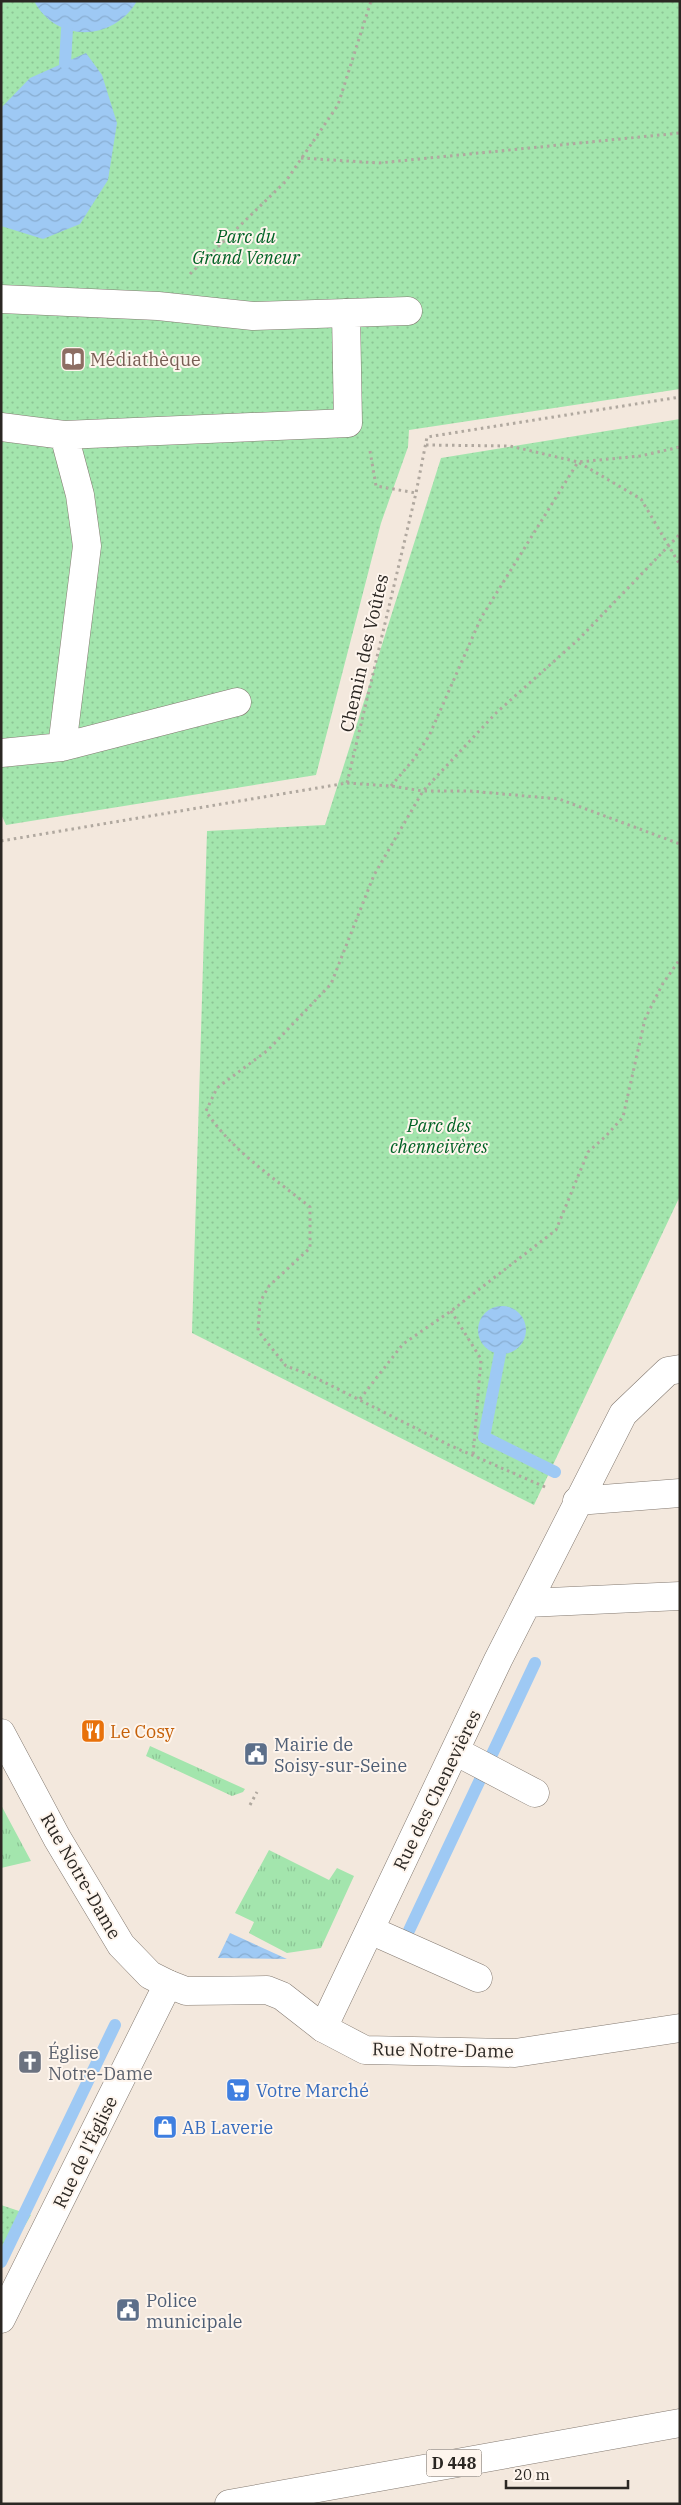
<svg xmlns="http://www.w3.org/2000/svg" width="681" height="2505" viewBox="0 0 681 2505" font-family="'IBM Plex Serif',serif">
<defs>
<pattern id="grass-tufts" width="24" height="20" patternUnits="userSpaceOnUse" patternTransform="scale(1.25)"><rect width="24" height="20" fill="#a3e5ad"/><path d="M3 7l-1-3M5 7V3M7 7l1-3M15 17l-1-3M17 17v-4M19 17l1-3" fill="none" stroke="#8cc495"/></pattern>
<pattern id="park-dots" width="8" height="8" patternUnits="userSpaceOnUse" patternTransform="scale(1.25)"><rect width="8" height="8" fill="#a3e5ad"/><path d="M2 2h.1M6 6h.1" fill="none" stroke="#8cc495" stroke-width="1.8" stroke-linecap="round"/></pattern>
<pattern id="water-waves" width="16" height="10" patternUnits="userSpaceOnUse" patternTransform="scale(1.25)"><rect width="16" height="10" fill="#9ec9f4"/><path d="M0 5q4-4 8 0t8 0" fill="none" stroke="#88add1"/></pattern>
</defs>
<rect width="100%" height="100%" fill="#f3e8dd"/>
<path fill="url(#grass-tufts)" d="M 150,1746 L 245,1789 L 243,1792 L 232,1796 L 146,1756 Z
M 1,1805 L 31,1861 L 1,1868 Z
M 269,1850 L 329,1880 L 337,1868 L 354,1876 L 321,1948 L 287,1953 L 249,1933 L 254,1922 L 235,1913 Z"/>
<path fill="url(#park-dots)" d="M 1,1 L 680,1 L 680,389 L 409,430 L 408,447 L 381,523 L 316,775 L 6,825 L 1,814 Z
M 680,419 L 680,1196 L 534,1505 L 192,1333 L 207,831 L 325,825 L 441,458 Z
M 1,2205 L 31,2215 L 1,2267 Z"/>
<path fill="url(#water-waves)" d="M 34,1 L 137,1 C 114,41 57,44 34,1 Z
M 86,53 L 102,75 L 117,123 L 108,180 L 80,224 L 43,239 L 1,226 L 1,108 L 30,78 Z
M478 1330a24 24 0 1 1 48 0a24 24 0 1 1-48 0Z
M 230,1933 L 287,1959 L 218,1958 Z"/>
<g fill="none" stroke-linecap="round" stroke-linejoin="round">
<path stroke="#9ec9f4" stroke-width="12" d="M 65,63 L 67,29
M 500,1354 L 484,1437 L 555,1472
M 405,1939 L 535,1663
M 1,2262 L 115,2025"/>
<defs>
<path id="minor" d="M 1,299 L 158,306 L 253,316 L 408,311
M 1,427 L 64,435 L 80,495 L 87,546 L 62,747 L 1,753
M 64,435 L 348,423 L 346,313
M 62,747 L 237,702
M 577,1501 L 680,1493
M 527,1603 L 680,1596
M 455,1751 L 535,1793
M 370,1930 L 478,1978
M 323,2028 L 498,1660 L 623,1414 L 668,1371 L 680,1369
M 1,2319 L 168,1984"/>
<path id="major" d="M 1,1733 L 57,1838 L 121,1945 L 150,1975 L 168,1984 L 186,1991 L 267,1990 L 282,1996 L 323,2028 L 365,2050 L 515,2053 L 680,2028
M 229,2504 L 680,2423"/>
</defs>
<use href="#minor" stroke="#837970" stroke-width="29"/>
<use href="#major" stroke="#837970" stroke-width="29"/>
<path stroke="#b0a89f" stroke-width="3" stroke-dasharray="2.5 4" stroke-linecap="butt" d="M 301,158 L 379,163 L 680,133
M 190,274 L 286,181 L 338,105 L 371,1
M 426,445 L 510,446 L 578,462 L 640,456 L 680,447
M 370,451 L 376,486 L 416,493
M 347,783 L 391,786 L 423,791 L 470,791 L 559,799 L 680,844
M 391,786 L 413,760 L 429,736 L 481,618 L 578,462 L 641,499 L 680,565
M 1,841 L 347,783 L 416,493 L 427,437 L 680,397
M 451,1311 L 481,1359 L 473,1456
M 360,1399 L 403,1344 L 451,1311 L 556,1230 L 588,1152 L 606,1136 L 623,1117 L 645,1019 L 662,985 L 680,959
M 545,1487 L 449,1445 L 308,1374 L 286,1366 L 258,1331 L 260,1302 L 269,1286 L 310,1248 L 310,1207 C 274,1178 231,1150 206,1111 L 217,1088 L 268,1050 L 331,984 L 374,875 L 423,791 L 496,713 L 579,639 L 680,534
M 250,1805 L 257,1792"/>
<use href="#minor" stroke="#fff" stroke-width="28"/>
<use href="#major" stroke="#fff" stroke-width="28"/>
</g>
<defs>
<symbol id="library-square" viewBox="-11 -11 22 22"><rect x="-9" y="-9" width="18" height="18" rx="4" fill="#8d6e63" stroke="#fef5ed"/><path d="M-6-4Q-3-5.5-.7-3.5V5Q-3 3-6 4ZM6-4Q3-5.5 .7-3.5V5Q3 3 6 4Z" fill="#fff"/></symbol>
<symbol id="restaurant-square" viewBox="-11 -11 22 22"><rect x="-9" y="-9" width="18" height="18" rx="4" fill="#e8710a" stroke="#fef5ed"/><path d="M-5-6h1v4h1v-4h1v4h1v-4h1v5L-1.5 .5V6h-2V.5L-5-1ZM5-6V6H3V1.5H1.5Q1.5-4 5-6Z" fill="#fff"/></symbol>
<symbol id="civic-square" viewBox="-11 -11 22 22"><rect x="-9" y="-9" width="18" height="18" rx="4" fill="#5c6f8a" stroke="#fef5ed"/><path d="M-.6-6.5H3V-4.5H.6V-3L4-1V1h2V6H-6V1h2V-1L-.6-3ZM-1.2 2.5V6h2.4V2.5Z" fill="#fff"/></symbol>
<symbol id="church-square" viewBox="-11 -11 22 22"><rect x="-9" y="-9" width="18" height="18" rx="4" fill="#6b7280" stroke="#fef5ed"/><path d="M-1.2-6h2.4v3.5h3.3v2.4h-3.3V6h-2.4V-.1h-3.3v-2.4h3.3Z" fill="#fff"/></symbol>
<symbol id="supermarket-square" viewBox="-11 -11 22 22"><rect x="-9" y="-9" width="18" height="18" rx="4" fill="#3f7fe0" stroke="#fef5ed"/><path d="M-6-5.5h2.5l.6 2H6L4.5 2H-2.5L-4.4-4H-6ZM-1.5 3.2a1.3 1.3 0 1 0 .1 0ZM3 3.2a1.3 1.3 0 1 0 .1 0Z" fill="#fff"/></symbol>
<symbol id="shop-square" viewBox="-11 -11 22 22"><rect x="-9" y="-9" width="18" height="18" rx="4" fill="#3f7fe0" stroke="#fef5ed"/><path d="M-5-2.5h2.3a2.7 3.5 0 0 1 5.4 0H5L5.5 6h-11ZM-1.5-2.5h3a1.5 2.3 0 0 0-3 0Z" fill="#fff"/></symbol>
</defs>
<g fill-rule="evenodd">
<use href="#library-square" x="59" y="345" width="28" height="28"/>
<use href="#restaurant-square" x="79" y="1717" width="28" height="28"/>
<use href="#civic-square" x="242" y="1740" width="28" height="28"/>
<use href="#church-square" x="16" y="2048" width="28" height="28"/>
<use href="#supermarket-square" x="224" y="2076" width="28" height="28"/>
<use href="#shop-square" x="151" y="2113" width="28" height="28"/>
<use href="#civic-square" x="114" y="2296" width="28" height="28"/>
</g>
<g text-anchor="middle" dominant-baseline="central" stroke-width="4" stroke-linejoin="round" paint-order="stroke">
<rect fill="#fef5ed" stroke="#6a6560" stroke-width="1" x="426.5" y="2449.5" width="55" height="27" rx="4"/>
<g font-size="16" font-weight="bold" fill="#2b2723">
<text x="454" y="2463">D 448</text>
</g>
<g font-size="18" font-style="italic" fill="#006225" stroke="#fef5ed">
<text x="246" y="236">Parc du<tspan x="246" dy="21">Grand Veneur</tspan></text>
<text x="439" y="1125">Parc des<tspan x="439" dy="21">chenneivères</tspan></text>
</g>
<g font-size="18" fill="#785e54" stroke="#fef5ed" text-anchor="start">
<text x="90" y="359">Médiathèque</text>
</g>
<g font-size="18" fill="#2b2723" stroke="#fef5ed">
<text transform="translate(364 653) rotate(-77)">Chemin des Voûtes</text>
<text transform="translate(437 1790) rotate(-64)">Rue des Chenevières</text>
<text transform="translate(81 1876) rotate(60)">Rue Notre-Dame</text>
<text transform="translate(443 2050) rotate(1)">Rue Notre-Dame</text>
<text transform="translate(85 2152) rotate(-64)">Rue de l'Église</text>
</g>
<g font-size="18" fill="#c56008" stroke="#fef5ed" text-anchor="start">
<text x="110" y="1731">Le Cosy</text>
</g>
<g font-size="18" fill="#4e5e75" stroke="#fef5ed" text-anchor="start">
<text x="274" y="1744">Mairie de<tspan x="274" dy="21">Soisy-sur-Seine</tspan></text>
<text x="146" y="2300">Police<tspan x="146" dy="21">municipale</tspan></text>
</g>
<g font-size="18" fill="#5b616d" stroke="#fef5ed" text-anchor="start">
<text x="48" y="2052">Église<tspan x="48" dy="21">Notre-Dame</tspan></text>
</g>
<g font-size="18" fill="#366cbe" stroke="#fef5ed" text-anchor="start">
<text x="256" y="2090">Votre Marché</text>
<text x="182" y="2127">AB Laverie</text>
</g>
</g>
<rect width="681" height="2505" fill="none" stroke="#2b2723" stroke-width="5"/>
<path d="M506 2480v8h122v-8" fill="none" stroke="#2b2723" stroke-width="2.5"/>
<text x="514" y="2480" font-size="15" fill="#2b2723" stroke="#fef5ed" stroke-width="4" paint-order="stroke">20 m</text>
</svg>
